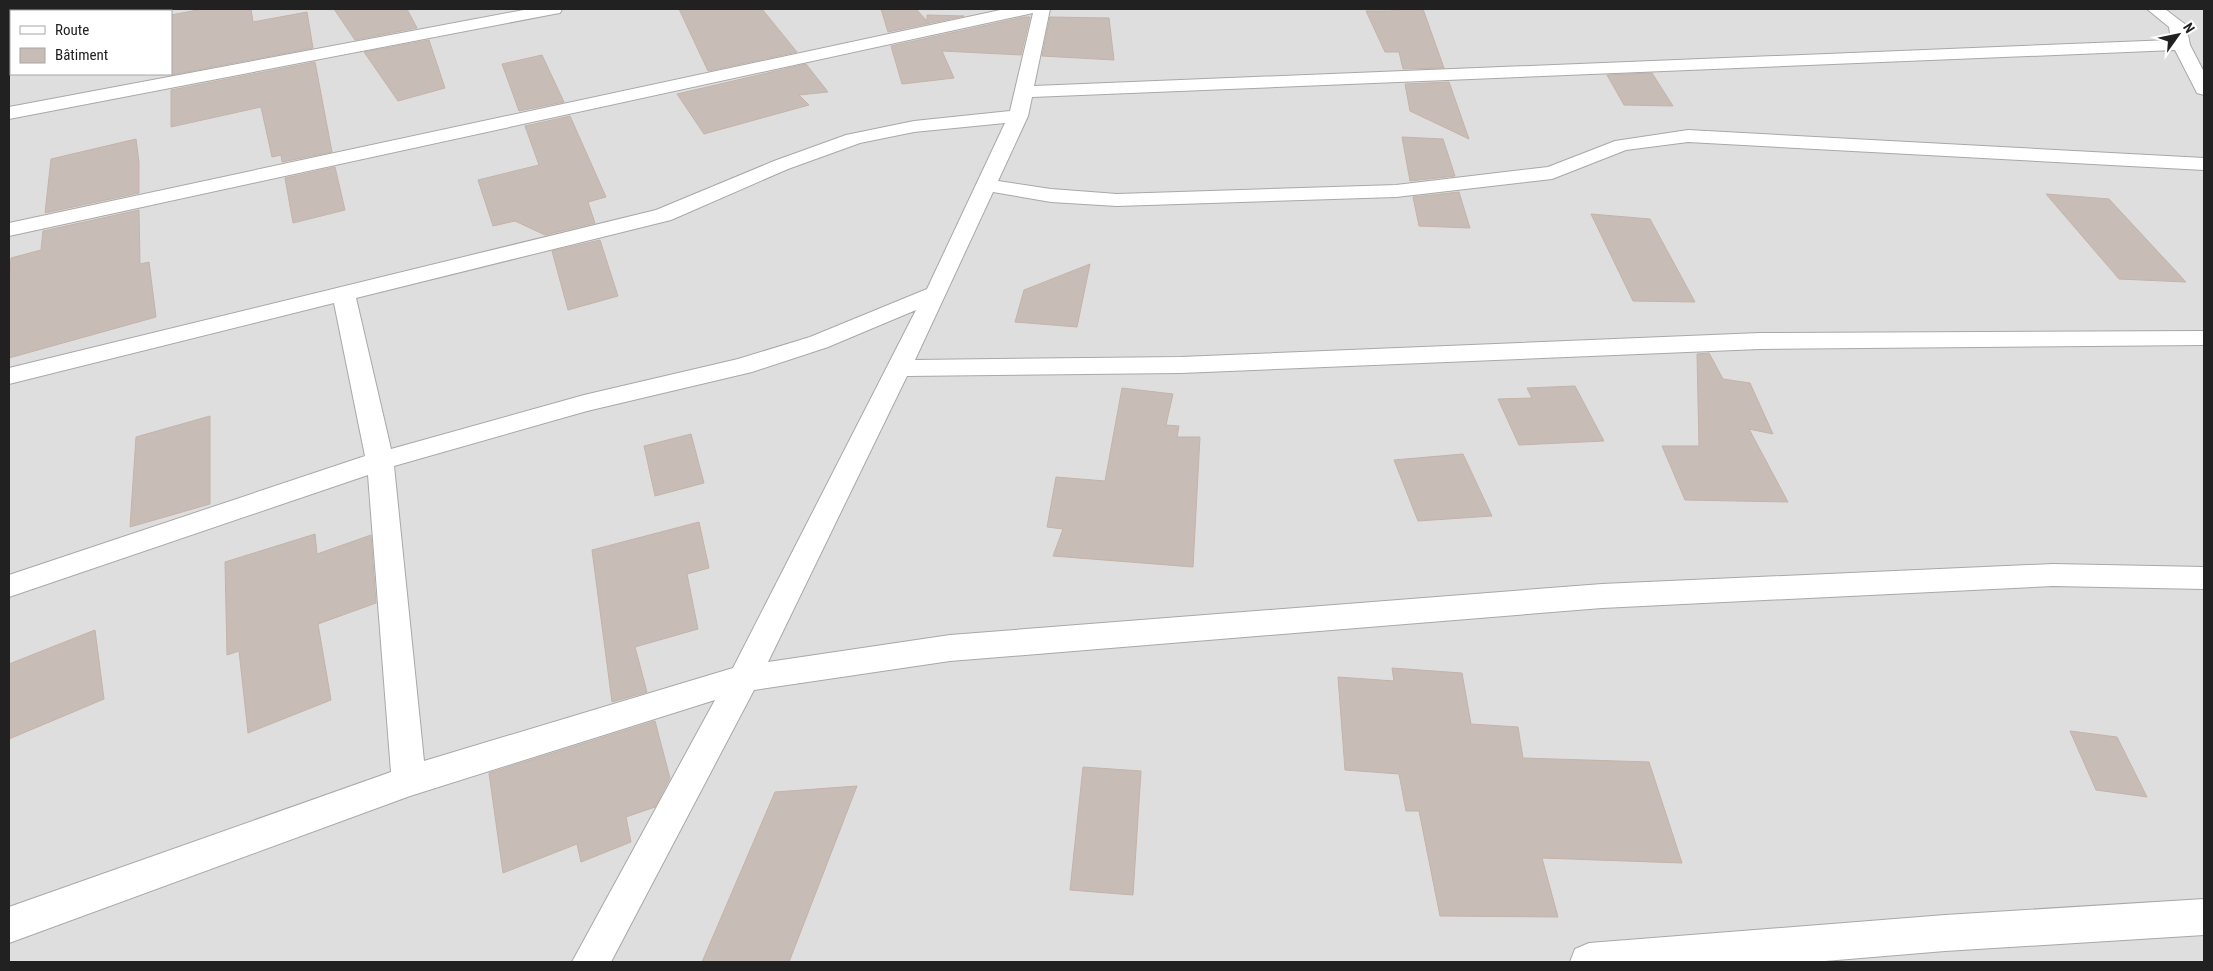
<svg xmlns="http://www.w3.org/2000/svg" width="2213" height="971" viewBox="0 0 2213 971" font-family="'Roboto Condensed',sans-serif">
<rect width="100%" height="100%" fill="#f2eee7"/>
<path fill="#dfdede" fill-rule="evenodd" d="M 9,9 L 2204,9 L 2204,962 L 9,962 ZM 11,11 L 171,11 L 171,74 L 11,74 Z"/>
<path fill="#c7bdb6" stroke="#c4b3a9" d="M 203,9 L 251,9 L 253,22 L 307,12 L 313,48 L 171,75 L 171,15 Z
M 334,9 L 407,9 L 417,28 L 355,40 Z
M 679,9 L 762,9 L 797,52 L 708,71 Z
M 881,9 L 916,9 L 927,21 L 927,15 L 964,16 L 888,32 Z
M 1392,9 L 1423,9 L 1444,68 L 1403,69 L 1399,52 L 1385,52 L 1366,11 L 1392,11 Z
M 1024,17 L 1030,17 L 1021,55 L 942,51 L 954,78 L 902,84 L 891,46 Z
M 1050,17 L 1109,18 L 1114,60 L 1042,56 Z
M 429,40 L 445,88 L 398,101 L 364,52 Z
M 542,55 L 564,102 L 519,111 L 502,64 Z
M 315,62 L 332,152 L 282,162 L 281,155 L 272,157 L 261,107 L 171,127 L 171,90 Z
M 806,64 L 828,92 L 799,95 L 809,105 L 704,134 L 677,94 Z
M 1652,73 L 1673,106 L 1624,105 L 1607,75 Z
M 1449,82 L 1469,139 L 1410,111 L 1405,84 Z
M 570,116 L 606,197 L 588,202 L 595,223 L 545,235 L 515,221 L 493,226 L 478,180 L 539,165 L 525,126 Z
M 1402,137 L 1443,139 L 1455,176 L 1410,181 Z
M 136,139 L 139,162 L 139,193 L 45,213 L 51,159 Z
M 335,167 L 345,210 L 293,223 L 285,178 Z
M 1459,192 L 1470,228 L 1419,226 L 1413,197 Z
M 2046,194 L 2109,199 L 2186,282 L 2119,279 Z
M 139,210 L 140,264 L 149,262 L 156,317 L 9,358 L 9,283 L 11,258 L 41,250 L 43,231 Z
M 1591,214 L 1650,219 L 1695,302 L 1633,301 Z
M 600,240 L 618,296 L 568,310 L 552,251 Z
M 1090,264 L 1077,327 L 1015,322 L 1024,290 Z
M 1709,353 L 1723,379 L 1750,383 L 1773,434 L 1749,429 L 1788,502 L 1685,500 L 1662,446 L 1699,446 L 1697,354 Z
M 1575,386 L 1604,441 L 1519,445 L 1498,399 L 1532,398 L 1527,388 Z
M 1122,388 L 1173,394 L 1166,425 L 1179,426 L 1177,437 L 1200,437 L 1193,567 L 1053,556 L 1063,529 L 1047,527 L 1056,477 L 1105,481 Z
M 210,416 L 210,504 L 130,527 L 136,437 Z
M 691,434 L 704,483 L 655,496 L 644,446 Z
M 1463,454 L 1492,516 L 1418,521 L 1394,460 Z
M 699,522 L 709,568 L 687,574 L 698,629 L 635,647 L 647,692 L 612,702 L 592,550 Z
M 315,534 L 317,554 L 371,535 L 376,603 L 318,624 L 331,700 L 248,733 L 239,651 L 227,655 L 225,562 Z
M 95,630 L 104,699 L 9,739 L 9,664 Z
M 1392,668 L 1462,673 L 1471,724 L 1518,727 L 1523,758 L 1649,762 L 1682,863 L 1542,858 L 1558,917 L 1440,916 L 1419,811 L 1406,811 L 1399,774 L 1345,770 L 1338,677 L 1394,681 Z
M 655,721 L 670,778 L 655,807 L 626,817 L 631,842 L 581,862 L 577,844 L 503,873 L 489,773 Z
M 2070,731 L 2117,737 L 2147,797 L 2096,790 Z
M 1083,767 L 1141,771 L 1133,895 L 1070,890 Z
M 857,786 L 789,962 L 702,962 L 775,792 Z"/>
<g fill="none" stroke-linecap="round" stroke-linejoin="round">
<defs>
<path id="street" d="M 69,9 L 99,9 L 98,11 L 68,11 Z
M 529,9 L 562,9 L 560,13 L 554,14 L 9,119 L 9,107 Z
M 1005,9 L 1050,9 L 1034,86 L 2171,40 L 2169,27 L 2147,9 L 2165,9 L 2186,25 L 2190,45 L 2204,72 L 2204,95 L 2197,93 L 2195,89 L 2175,50 L 1032,97 L 1028,116 L 998,181 L 1051,189 L 1117,194 L 1396,185 L 1548,167 L 1615,141 L 1688,130 L 2204,158 L 2204,170 L 1688,142 L 1626,150 L 1552,179 L 1396,197 L 1117,206 L 1051,202 L 993,192 L 915,360 L 1181,357 L 1760,333 L 2204,331 L 2204,345 L 1760,349 L 1181,373 L 907,376 L 768,662 L 950,635 L 1602,584 L 2053,564 L 2204,567 L 2204,589 L 2053,586 L 1602,608 L 950,661 L 754,690 L 611,962 L 572,962 L 715,700 L 410,796 L 9,943 L 9,907 L 391,772 L 368,475 L 9,597 L 9,575 L 365,456 L 334,303 L 9,384 L 9,368 L 656,210 L 774,161 L 846,135 L 914,121 L 1010,111 L 1033,13 L 9,236 L 9,223 ZM 1005,123 L 927,289 L 810,337 L 738,359 L 584,395 L 391,449 L 356,298 L 671,220 L 788,169 L 860,143 L 914,132 ZM 916,310 L 733,668 L 424,761 L 394,466 L 587,411 L 752,372 L 828,347 Z
M 9,17 L 11,17 L 11,28 L 9,28 Z
M 2204,899 L 2204,935 L 1945,951 L 1813,962 L 1570,962 L 1575,949 L 1589,943 L 1945,915 Z"/>
</defs>
<use href="#street" stroke="#a8a8a8" stroke-width="2"/>
<use href="#street" fill="#fff" fill-rule="evenodd"/>
</g>
<rect width="2213" height="971" fill="none" stroke="#212121" stroke-width="20"/>
<rect x="10" y="10" width="162" height="65" fill="#ffffff" stroke="#a6a6a6"/>
<rect x="20" y="26" width="25" height="8" fill="#ffffff" stroke="#a6a6a6"/>
<text x="55" y="35" font-size="15" fill="#212121">Route</text>
<rect x="20" y="48" width="25" height="15" fill="#c7bdb6" stroke="#a6a6a6"/>
<text x="55" y="60" font-size="15" fill="#212121">Bâtiment</text>
<g transform="translate(2178 35) rotate(57)" stroke="#ffffff" stroke-width="4" paint-order="stroke">
<path d="M0-4L9 19L0 12L-9 19Z" fill="#212121"/>
<text y="-8" font-size="14" font-weight="bold" text-anchor="middle" fill="#212121">N</text>
</g>
</svg>
